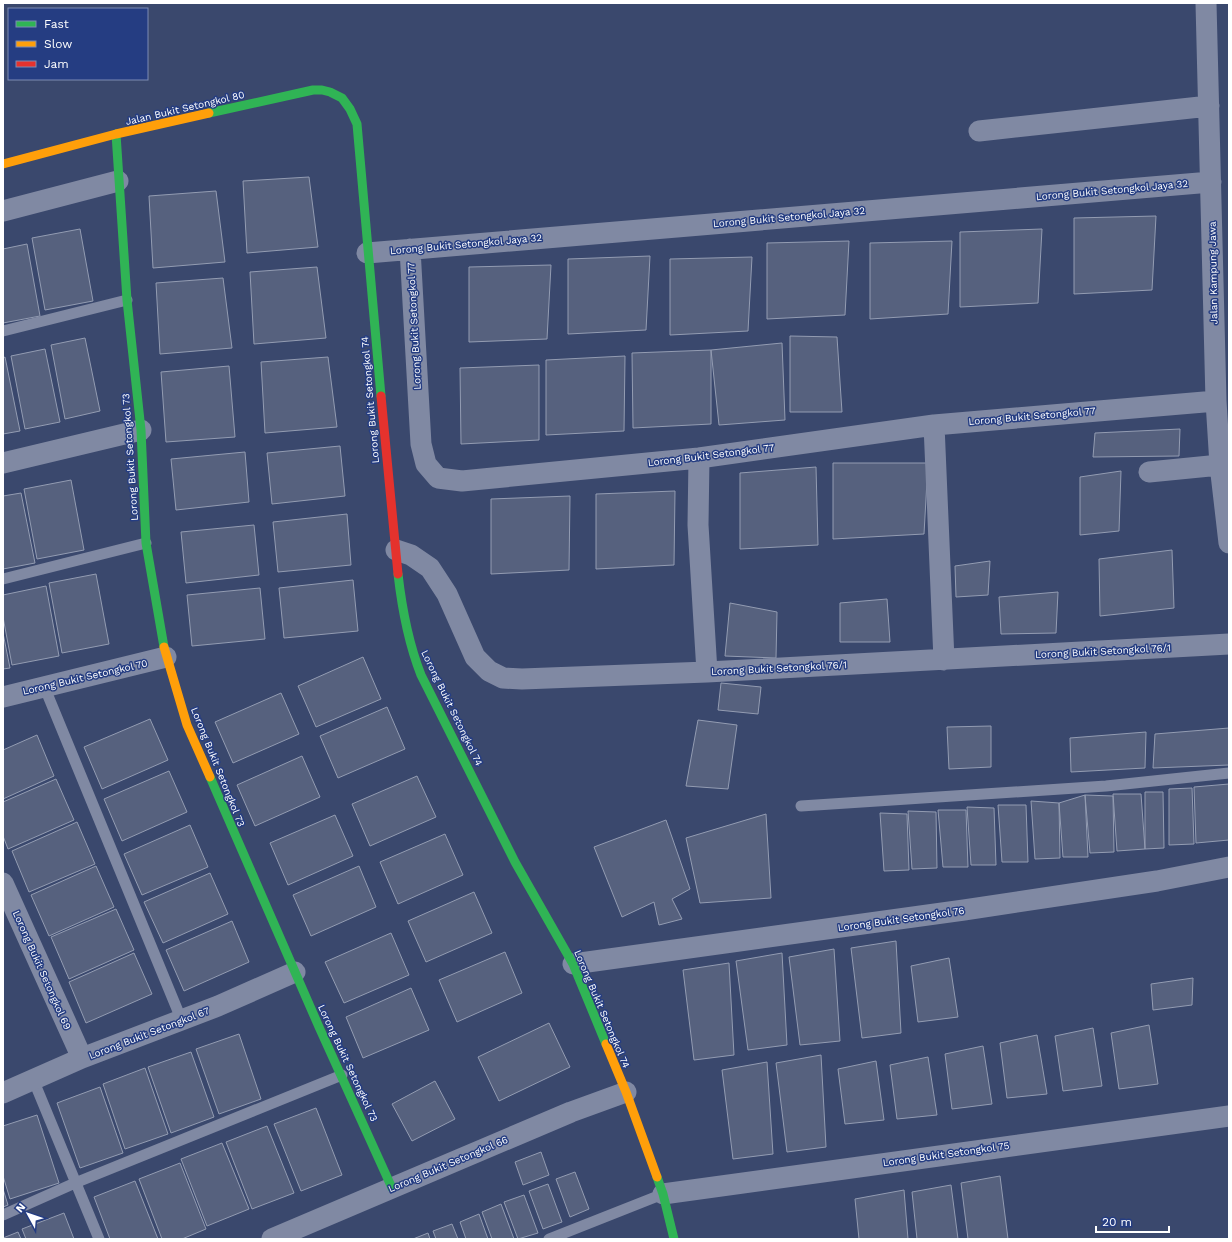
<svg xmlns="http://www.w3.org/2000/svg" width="1232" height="1242" viewBox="0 0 1232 1242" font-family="'Work Sans',sans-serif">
<rect width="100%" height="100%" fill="#3a486d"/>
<path fill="#56617e" stroke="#939cb2" d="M 309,177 L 318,247 L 247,253 L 243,181 Z
M 216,191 L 225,262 L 153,268 L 149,196 Z
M 1156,216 L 1152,290 L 1074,294 L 1074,218 Z
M 80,229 L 93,301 L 45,310 L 32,238 Z
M 1042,229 L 1038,303 L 960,307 L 960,232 Z
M 849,241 L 845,315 L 767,319 L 767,243 Z
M 952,241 L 948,314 L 870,319 L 870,243 Z
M 27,244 L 40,316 L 3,323 L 3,249 Z
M 650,256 L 646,330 L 568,334 L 568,259 Z
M 752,257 L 748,331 L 670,335 L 670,259 Z
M 551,265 L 547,339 L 469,342 L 469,267 Z
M 317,267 L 326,338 L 254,344 L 250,272 Z
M 223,278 L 232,348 L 160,354 L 156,283 Z
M 790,336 L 837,337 L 842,412 L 790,412 Z
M 85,338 L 100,411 L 65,419 L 51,345 Z
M 782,343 L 785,420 L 719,425 L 711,350 Z
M 45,349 L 60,422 L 25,429 L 11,356 Z
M 711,350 L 711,424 L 633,428 L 632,353 Z
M 625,356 L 624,431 L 546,435 L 546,360 Z
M 5,357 L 20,431 L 3,434 L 3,358 Z
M 328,357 L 337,427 L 265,433 L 261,362 Z
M 539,365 L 539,440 L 461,444 L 460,368 Z
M 229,366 L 235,437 L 166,442 L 161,372 Z
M 1180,429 L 1179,456 L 1093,457 L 1095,433 Z
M 340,446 L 345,496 L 272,504 L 267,453 Z
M 245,452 L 249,502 L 176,510 L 171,459 Z
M 833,463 L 928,463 L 924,534 L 833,539 Z
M 816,467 L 818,545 L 740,549 L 740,473 Z
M 1121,471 L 1119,531 L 1080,535 L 1080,477 Z
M 71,480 L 84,550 L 37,559 L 24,489 Z
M 675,491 L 674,565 L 596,569 L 596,494 Z
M 21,493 L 35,563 L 3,569 L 3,496 Z
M 570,496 L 569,570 L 491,574 L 491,499 Z
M 347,514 L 351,565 L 278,572 L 273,522 Z
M 254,525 L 259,575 L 186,583 L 181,532 Z
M 1172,550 L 1174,608 L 1100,616 L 1099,559 Z
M 990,561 L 988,595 L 956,597 L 955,566 Z
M 96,574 L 109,644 L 62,653 L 49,583 Z
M 353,580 L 358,631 L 284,638 L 279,588 Z
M 46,586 L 59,656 L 12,665 L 3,617 L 3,595 Z
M 260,588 L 265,639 L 192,646 L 187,595 Z
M 1058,592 L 1056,633 L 1001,634 L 999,597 Z
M 887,599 L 890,642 L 840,642 L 840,603 Z
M 730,603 L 777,612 L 776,658 L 725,656 Z
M 3,633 L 10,668 L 3,669 Z
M 363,657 L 381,699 L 316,727 L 298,686 Z
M 721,683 L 761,687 L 758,714 L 718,710 Z
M 281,693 L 299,734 L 233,763 L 215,722 Z
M 387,707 L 405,749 L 338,778 L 320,736 Z
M 150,719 L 168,760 L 102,789 L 84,747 Z
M 698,720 L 737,725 L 728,789 L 686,786 Z
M 991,726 L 991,767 L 949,769 L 947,727 Z
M 1229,728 L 1229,765 L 1153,768 L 1155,734 Z
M 1146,732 L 1145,768 L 1071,772 L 1070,738 Z
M 37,735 L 54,776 L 3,799 L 3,750 Z
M 302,756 L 320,797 L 255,826 L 237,785 Z
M 169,771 L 187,812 L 122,841 L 104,799 Z
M 417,776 L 436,817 L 370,846 L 352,804 Z
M 56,779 L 74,820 L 8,849 L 3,836 L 3,802 Z
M 1229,784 L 1229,840 L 1196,843 L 1194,787 Z
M 1192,788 L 1194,844 L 1169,845 L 1169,789 Z
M 1145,792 L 1163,792 L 1164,848 L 1145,849 Z
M 1113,794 L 1141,794 L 1145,849 L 1117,851 Z
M 1085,795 L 1113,796 L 1114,852 L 1090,853 Z
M 1085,795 L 1088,857 L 1063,857 L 1059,803 Z
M 1031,801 L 1059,803 L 1060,858 L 1035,859 Z
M 998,805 L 1026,805 L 1028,862 L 1002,862 Z
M 967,807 L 994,808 L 996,865 L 971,865 Z
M 938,810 L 966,810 L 968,867 L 943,867 Z
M 908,811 L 936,812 L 937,868 L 912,869 Z
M 880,813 L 907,814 L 909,870 L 884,871 Z
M 766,814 L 771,898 L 700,903 L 686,838 Z
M 335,815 L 353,856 L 288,885 L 270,843 Z
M 666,820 L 690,889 L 672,899 L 682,919 L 659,925 L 654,902 L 622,917 L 594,847 Z
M 77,822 L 95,864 L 29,892 L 12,851 Z
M 190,825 L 208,867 L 142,895 L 124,854 Z
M 445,834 L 463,875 L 398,904 L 380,862 Z
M 96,866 L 114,907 L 49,936 L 31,895 Z
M 359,866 L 376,907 L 311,936 L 293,895 Z
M 210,873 L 228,914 L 163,943 L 144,902 Z
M 474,892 L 492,933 L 426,962 L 408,921 Z
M 116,909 L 134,950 L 69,979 L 51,937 Z
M 232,921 L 249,962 L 184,991 L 166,950 Z
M 391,933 L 409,975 L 344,1003 L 325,962 Z
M 896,941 L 901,1033 L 862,1038 L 851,948 Z
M 834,949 L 840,1041 L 800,1045 L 789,957 Z
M 505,952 L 522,993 L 457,1022 L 439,980 Z
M 134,953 L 152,994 L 86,1023 L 69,982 Z
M 782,953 L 787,1045 L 748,1050 L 736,961 Z
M 949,958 L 958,1017 L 918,1022 L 911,966 Z
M 729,963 L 734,1055 L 694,1060 L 683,970 Z
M 1193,978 L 1192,1005 L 1153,1010 L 1151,984 Z
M 411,988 L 429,1030 L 363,1058 L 346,1017 Z
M 549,1023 L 570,1067 L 499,1101 L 478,1057 Z
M 1149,1025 L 1158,1084 L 1119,1089 L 1111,1033 Z
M 1093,1028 L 1102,1086 L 1063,1091 L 1055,1036 Z
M 239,1034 L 261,1099 L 219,1114 L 196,1049 Z
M 1037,1035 L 1047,1094 L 1007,1098 L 1000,1043 Z
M 983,1046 L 992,1104 L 952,1109 L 945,1054 Z
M 191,1052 L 214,1117 L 171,1133 L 148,1067 Z
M 821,1055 L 826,1147 L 787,1152 L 776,1063 Z
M 928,1057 L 937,1115 L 897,1119 L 890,1065 Z
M 876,1061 L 884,1120 L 845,1124 L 838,1069 Z
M 767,1062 L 773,1154 L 733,1159 L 722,1070 Z
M 145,1068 L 168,1134 L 125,1149 L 103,1084 Z
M 435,1081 L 455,1119 L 412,1141 L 392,1104 Z
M 100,1087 L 123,1153 L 80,1168 L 57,1103 Z
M 316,1108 L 342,1175 L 301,1191 L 274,1124 Z
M 37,1115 L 59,1183 L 10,1199 L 3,1176 L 3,1126 Z
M 267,1126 L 294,1193 L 252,1209 L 226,1142 Z
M 222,1143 L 249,1209 L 207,1226 L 181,1159 Z
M 541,1152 L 549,1175 L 523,1185 L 515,1162 Z
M 180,1163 L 206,1229 L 182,1239 L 162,1239 L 139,1179 Z
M 575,1172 L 589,1209 L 570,1217 L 556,1179 Z
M 1000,1176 L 1008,1239 L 968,1239 L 961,1183 Z
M 135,1181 L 158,1239 L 110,1239 L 94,1197 Z
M 548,1184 L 562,1222 L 543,1229 L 529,1191 Z
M 951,1185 L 958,1239 L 917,1239 L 912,1192 Z
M 3,1189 L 8,1205 L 3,1207 Z
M 904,1190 L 908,1239 L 859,1239 L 855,1199 Z
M 524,1195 L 538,1233 L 518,1239 L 504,1202 Z
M 501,1204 L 514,1239 L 492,1239 L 482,1212 Z
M 64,1213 L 74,1239 L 26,1239 L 22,1229 Z
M 479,1214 L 488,1239 L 466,1239 L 460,1222 Z
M 452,1224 L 458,1239 L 436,1239 L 433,1231 Z
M 18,1232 L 21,1239 L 3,1239 L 3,1238 Z
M 428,1233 L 430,1239 L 413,1239 Z"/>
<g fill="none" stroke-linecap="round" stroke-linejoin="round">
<path stroke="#8089a3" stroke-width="11" d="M 3,331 L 127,300
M 3,579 L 146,543
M 44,686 L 182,1021
M 801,806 L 1106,786 L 1229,773
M 33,1079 L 99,1239
M 3,1215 L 75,1183 L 342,1075
M 549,1239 L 663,1194"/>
<path stroke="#8089a3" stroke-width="21" d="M 1206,3 L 1216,401 L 1220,465 L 1229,543
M 979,131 L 1209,106
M 3,211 L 118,181
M 410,249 L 421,444 L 426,464 L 438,478 L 462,481 L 699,458 L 934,425 L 1216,401
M 367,253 L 1211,182
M 934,425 L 944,660
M 699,458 L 698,525 L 707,672
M 3,463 L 141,430
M 1149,472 L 1220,465
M 396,550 L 411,555 L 430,568 L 447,594 L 475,657 L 489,671 L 503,678 L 522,679 L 707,672 L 1229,644
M 3,697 L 166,657
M 3,883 L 82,1058
M 573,964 L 964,910 L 1157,881 L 1229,867
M 3,1093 L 82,1058 L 218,1006 L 295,972
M 663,1194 L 1229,1116
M 272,1239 L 571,1112 L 626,1092"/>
<path stroke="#30b455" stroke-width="9" d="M 209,113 L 313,90 L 322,90 L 330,92 L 342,98 L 350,109 L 357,124 L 381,396
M 116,134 L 127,300 L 141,430 L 146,543 L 164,647
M 398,574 C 402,609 408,642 421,675 L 515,862 L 573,964 L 606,1044
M 210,777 L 319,1027 L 392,1188
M 657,1177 L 663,1194 L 674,1239"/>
<path stroke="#ff9f0a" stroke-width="9" d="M 3,164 L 116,134 L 209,113
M 164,647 L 187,725 L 210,777
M 606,1044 L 626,1092 L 657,1177"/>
<path stroke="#e5322d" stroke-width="9" d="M 381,396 L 398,574"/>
</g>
<g text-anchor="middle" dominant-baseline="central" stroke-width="3" stroke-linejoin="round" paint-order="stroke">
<g font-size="10" fill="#fff" stroke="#253d82">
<text transform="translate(185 108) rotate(-13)">Jalan Bukit Setongkol 80</text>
<text transform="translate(1112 190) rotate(-5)">Lorong Bukit Setongkol Jaya 32</text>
<text transform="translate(789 217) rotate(-5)">Lorong Bukit Setongkol Jaya 32</text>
<text transform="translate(466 244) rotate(-5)">Lorong Bukit Setongkol Jaya 32</text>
<text transform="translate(1213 273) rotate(-91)">Jalan Kampung Jawa</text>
<text transform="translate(414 326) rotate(-93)">Lorong Bukit Setongkol 77</text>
<text transform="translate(370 400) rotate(-95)">Lorong Bukit Setongkol 74</text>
<text transform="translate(1032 416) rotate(-5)">Lorong Bukit Setongkol 77</text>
<text transform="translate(711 455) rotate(-7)">Lorong Bukit Setongkol 77</text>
<text transform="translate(130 457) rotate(-94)">Lorong Bukit Setongkol 73</text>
<text transform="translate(1103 651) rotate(-3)">Lorong Bukit Setongkol 76/1</text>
<text transform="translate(779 668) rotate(-3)">Lorong Bukit Setongkol 76/1</text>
<text transform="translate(85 677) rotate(-13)">Lorong Bukit Setongkol 70</text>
<text transform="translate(452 708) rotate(64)">Lorong Bukit Setongkol 74</text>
<text transform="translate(218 767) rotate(68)">Lorong Bukit Setongkol 73</text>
<text transform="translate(901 919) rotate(-8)">Lorong Bukit Setongkol 76</text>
<text transform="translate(42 970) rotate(66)">Lorong Bukit Setongkol 69</text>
<text transform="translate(602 1009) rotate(67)">Lorong Bukit Setongkol 74</text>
<text transform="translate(149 1033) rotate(-21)">Lorong Bukit Setongkol 67</text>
<text transform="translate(348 1063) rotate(65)">Lorong Bukit Setongkol 73</text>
<text transform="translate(946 1154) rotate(-8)">Lorong Bukit Setongkol 75</text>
<text transform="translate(448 1164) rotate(-23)">Lorong Bukit Setongkol 66</text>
</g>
</g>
<rect width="1232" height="1242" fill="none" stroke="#ffffff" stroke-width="8"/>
<rect x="8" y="8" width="140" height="72" fill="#253d82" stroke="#7c8bb4"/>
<rect x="16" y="21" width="20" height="6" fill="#30b455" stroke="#7c8bb4"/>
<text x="44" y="28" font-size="12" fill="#ffffff">Fast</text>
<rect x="16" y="41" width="20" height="6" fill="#ff9f0a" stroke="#7c8bb4"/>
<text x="44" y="48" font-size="12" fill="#ffffff">Slow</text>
<rect x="16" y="61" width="20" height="6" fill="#e5322d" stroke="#7c8bb4"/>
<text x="44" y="68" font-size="12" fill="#ffffff">Jam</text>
<g transform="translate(28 1214) rotate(310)" stroke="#253d82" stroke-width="3" paint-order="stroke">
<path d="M0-3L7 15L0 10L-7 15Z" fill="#ffffff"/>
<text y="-6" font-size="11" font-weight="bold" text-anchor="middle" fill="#ffffff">N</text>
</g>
<path d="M1096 1226v6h73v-6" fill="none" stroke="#ffffff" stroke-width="2"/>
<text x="1102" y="1226" font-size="12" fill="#ffffff" stroke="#253d82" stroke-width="3" paint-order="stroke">20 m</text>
</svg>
